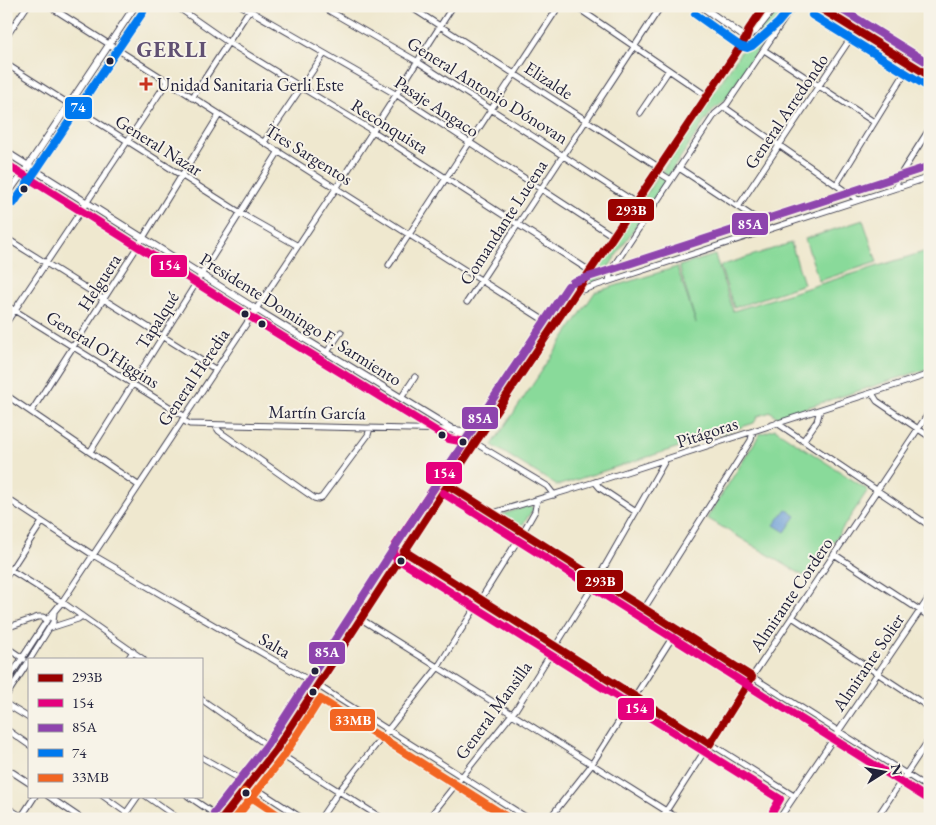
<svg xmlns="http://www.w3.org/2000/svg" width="936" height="825" viewBox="0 0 936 825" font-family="'EB Garamond',serif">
<rect width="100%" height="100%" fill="#f7f3e8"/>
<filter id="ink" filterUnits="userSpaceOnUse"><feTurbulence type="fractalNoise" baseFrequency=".02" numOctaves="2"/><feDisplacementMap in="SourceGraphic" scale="10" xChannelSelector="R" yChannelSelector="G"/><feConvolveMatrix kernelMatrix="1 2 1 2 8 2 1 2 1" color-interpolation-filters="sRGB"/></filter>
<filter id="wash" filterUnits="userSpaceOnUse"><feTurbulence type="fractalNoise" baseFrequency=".0096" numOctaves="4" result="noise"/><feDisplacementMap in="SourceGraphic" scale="20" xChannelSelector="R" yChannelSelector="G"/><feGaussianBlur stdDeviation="1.12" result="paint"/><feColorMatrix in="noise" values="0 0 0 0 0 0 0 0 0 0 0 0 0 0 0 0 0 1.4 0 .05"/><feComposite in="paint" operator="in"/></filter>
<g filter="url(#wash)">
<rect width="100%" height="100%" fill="#efe8cf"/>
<path fill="#89da9a" stroke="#567e6a" d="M 781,6 L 787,6 L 727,97 L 714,108 L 668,176 L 662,172 L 744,47 L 749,45 L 754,47 L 758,41 L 757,34 Z
M 660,175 L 666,180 L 602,277 L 592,283 L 590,283 L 590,279 L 658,176 Z
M 863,220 L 877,262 L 819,281 L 805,239 Z
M 791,243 L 804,284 L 734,308 L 720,266 Z
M 930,250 L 930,368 L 777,417 L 771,412 L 758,416 L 754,423 L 560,485 L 556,485 L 492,445 L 595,292 L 677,267 L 696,323 L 679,266 L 715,255 L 733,311 Z
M 775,429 L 868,490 L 809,579 L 707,518 L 760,434 Z
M 530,505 L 533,509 L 521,527 L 501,515 Z"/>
<path fill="#6b9dd6" stroke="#466088" d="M 786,509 L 796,516 L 785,532 L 774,525 Z"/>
</g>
<g filter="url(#ink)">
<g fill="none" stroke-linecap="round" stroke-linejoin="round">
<defs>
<path id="minor" d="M 49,6 C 217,113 386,219 553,326
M 176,6 L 229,43 L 373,131 L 590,271
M 242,6 L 397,95 L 613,236
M 321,6 L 418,62 L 636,203
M 409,6 L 654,164 L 658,172 L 671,180
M 575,6 L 707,96
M 6,37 L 27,6
M 764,50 L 874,122
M 6,64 L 247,217 L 298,246
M 192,98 L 252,6
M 724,107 L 858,200
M 640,113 L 669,70
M 264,142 L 324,54
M 679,168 L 761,222 L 766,230
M 836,185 L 916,55
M 897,188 L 897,180 L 930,128
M 6,197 L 28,166
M 738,207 L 856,30
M 6,238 L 215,369
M 389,265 L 559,6
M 609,281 L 611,270 L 715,114 L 727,104 L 793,6
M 576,292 L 930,177
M 467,302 L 661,6
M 6,305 L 184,416
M 6,323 L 167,82
M 327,352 L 341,332
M 872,393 L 877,401 L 930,437
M 6,395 L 138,485
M 401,398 L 415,377
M 31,412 L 143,238 L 219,115
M 182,420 L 190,424 L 453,430
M 777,423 L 930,526
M 215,425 L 219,431 L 223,434 L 314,498 L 318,499 L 322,497 L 368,435 L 370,428
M 803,441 L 817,421 L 820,410
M 475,443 L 547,486 L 554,495
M 90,452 L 279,151
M 595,482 L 600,488 L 636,512
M 448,485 L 930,789
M 6,498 L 93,555 L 317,685 L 529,819
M 493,513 L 595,482 L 930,374
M 404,551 L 794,796
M 834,554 L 930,617
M 6,567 L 62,602 L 143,659
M 6,577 L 42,522
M 644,609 L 751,440 L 753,431
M 792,617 L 930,708
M 361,619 L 679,819
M 6,628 L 38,617 L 43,617 L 47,620
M 50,628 L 78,619 L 82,616
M 6,647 L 24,659
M 30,659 L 53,622 L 54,613
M 128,659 L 133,651
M 6,683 L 47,620 L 62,602 L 337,187 L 453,6
M 6,696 L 29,661
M 201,699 L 275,751 L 383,819
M 6,704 L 29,718
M 6,729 L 29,745
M 201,757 L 249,784 L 303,819
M 6,768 L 29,783
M 48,796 L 82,819
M 103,796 L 135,819
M 146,796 L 179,819
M 188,796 L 222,819
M 6,807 L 24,818
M 20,819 L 35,796
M 122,819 L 138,796
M 320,819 L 339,791 L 436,670 L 523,532 L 535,511 L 537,500
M 428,819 L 516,709 L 597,580 L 666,459
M 549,819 L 590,767 L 677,630
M 661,819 L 752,677 L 930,411
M 779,819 L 930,596
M 876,819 L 930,738"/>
<path id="tertiary" d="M 701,6 L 746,38
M 6,152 L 267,316 L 475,443
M 28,166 L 135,6
M 455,430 L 482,434"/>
<path id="secondary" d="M 817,6 L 930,76
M 836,6 L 930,64
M 748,35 L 755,31 L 775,6
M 222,819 L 275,751 L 475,443 L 746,38 L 749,29 L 765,6"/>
</defs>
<use href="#minor" stroke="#414051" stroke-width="7"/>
<use href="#tertiary" stroke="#414051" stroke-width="8"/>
<use href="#secondary" stroke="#414051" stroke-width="9"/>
<use href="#minor" stroke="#fff" stroke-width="5"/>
<use href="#tertiary" stroke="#fff" stroke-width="6"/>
<use href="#secondary" stroke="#fff" stroke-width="7"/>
<defs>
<path id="bus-1" d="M 817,6 L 930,76
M 448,485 L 752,677
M 404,551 L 710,744
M 710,744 L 752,677
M 222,819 L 275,751 L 475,443 L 746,38 L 749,29 L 765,6"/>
<path id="bus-2" d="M 6,164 L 262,324 L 449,439 L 465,442 L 395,546 L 394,552 L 396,558 L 780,799 L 773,811 L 773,819
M 443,493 L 925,797"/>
<path id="bus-3" d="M 836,6 L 930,64
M 573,282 L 927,167
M 214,813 L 267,745 L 402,536 L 568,286"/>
<path id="bus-4" d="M 695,14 L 740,46 L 747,48 L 752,46 L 778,23 L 787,12
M 812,15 L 925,85
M 14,203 L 143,12"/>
<path id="bus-5" d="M 244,792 L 284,819
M 235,819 L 283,757 L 320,699 L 510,819"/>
</defs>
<use href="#bus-1" stroke="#f7f3e8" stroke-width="11"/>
<use href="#bus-2" stroke="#f7f3e8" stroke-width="11"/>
<use href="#bus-3" stroke="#f7f3e8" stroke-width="11"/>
<use href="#bus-4" stroke="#f7f3e8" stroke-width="11"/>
<use href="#bus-5" stroke="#f7f3e8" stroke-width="11"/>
<use href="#bus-1" stroke="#990100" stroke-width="8"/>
<use href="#bus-2" stroke="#e5007d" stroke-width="8"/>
<use href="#bus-3" stroke="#8e44ad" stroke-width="8"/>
<use href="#bus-4" stroke="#0079ef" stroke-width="8"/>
<use href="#bus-5" stroke="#f26522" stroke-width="8"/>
</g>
</g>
<g fill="#22223b" stroke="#f7f3e8" stroke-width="2">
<circle cx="110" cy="61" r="4.5"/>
<circle cx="24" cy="189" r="4.5"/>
<circle cx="245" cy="314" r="4.5"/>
<circle cx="262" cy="324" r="4.5"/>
<circle cx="442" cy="435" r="4.5"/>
<circle cx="463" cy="442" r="4.5"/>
<circle cx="401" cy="561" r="4.5"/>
<circle cx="315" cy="671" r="4.5"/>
<circle cx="313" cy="692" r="4.5"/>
<circle cx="246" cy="793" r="4.5"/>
</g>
<path fill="#c8321e" stroke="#f7f3e8" stroke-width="2" d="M143.5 76.5h5v5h5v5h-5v5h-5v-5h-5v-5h5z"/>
<g text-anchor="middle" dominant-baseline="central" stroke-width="4" stroke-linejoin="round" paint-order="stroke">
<g font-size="18" fill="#22223b" stroke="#f7f3e8">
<text transform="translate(549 80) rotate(33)">Elizalde</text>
<text transform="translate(488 90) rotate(32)">General Antonio Dónovan</text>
<text transform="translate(437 106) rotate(33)">Pasaje Angaco</text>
<text transform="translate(786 111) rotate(-56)">General Arredondo</text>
<text transform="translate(390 126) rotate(32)">Reconquista</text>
<text transform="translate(159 145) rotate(32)">General Nazar</text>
<text transform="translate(309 154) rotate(32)">Tres Sargentos</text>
<text transform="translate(503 222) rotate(-57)">Comandante Lucena</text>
<text transform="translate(99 282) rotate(-57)">Helguera</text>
<text transform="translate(301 319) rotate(32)">Presidente Domingo F. Sarmiento</text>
<text transform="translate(157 320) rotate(-58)">Tapalqué</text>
<text transform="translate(103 349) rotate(32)">General O'Higgins</text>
<text transform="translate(193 377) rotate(-56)">General Heredia</text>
<text transform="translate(317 412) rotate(1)">Martín García</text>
<text transform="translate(707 432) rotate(-18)">Pitágoras</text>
<text transform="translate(791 594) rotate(-56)">Almirante Cordero</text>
<text transform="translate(275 645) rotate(30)">Salta</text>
<text transform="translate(868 662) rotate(-56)">Almirante Solier</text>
<text transform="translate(493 710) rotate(-54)">General Mansilla</text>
</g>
<g font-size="18" fill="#22223b" stroke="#f7f3e8" text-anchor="start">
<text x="157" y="84">Unidad Sanitaria Gerli Este</text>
</g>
<g font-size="22" font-weight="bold" letter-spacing="1" fill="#605073" stroke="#f7f3e8">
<text x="172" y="49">GERLI</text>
</g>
</g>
<g stroke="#f7f3e8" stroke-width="2">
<rect x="64" y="96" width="29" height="24" rx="5" fill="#0079ef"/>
<rect x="607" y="198" width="48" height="24" rx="5" fill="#990100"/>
<rect x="731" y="212" width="38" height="24" rx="5" fill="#8e44ad"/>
<rect x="150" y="254" width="38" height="24" rx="5" fill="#e5007d"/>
<rect x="461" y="406" width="38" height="24" rx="5" fill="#8e44ad"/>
<rect x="425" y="461" width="38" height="24" rx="5" fill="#e5007d"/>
<rect x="576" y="569" width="48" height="24" rx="5" fill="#990100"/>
<rect x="308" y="641" width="38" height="24" rx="5" fill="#8e44ad"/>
<rect x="617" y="697" width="38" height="24" rx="5" fill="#e5007d"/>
<rect x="329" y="708" width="47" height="24" rx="5" fill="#f26522"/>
</g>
<g font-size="14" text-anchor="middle" font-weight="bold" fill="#fff">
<text x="78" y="112">74</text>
<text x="631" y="215">293B</text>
<text x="750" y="229">85A</text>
<text x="169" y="270">154</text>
<text x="480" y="423">85A</text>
<text x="444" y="478">154</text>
<text x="600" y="586">293B</text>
<text x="327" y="657">85A</text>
<text x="636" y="713">154</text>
<text x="353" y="725">33MB</text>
</g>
<rect width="936" height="825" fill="none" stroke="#f7f3e8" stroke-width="25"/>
<rect x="28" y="658" width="175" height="140" fill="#f7f3e8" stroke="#a29fa3"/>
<rect x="38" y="674" width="25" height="8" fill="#990100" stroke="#a29fa3"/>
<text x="72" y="682" font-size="15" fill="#22223b">293B</text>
<rect x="38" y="699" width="25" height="8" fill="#e5007d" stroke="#a29fa3"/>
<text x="72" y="708" font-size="15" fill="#22223b">154</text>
<rect x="38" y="724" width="25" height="8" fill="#8e44ad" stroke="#a29fa3"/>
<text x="72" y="732" font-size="15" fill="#22223b">85A</text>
<rect x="38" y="749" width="25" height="8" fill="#0079ef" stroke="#a29fa3"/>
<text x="72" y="758" font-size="15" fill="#22223b">74</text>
<rect x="38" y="774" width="25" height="8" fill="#f26522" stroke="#a29fa3"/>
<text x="72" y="782" font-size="15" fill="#22223b">33MB</text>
<g transform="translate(884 772) rotate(79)" stroke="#f7f3e8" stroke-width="4" paint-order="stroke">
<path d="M0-4L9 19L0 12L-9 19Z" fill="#22223b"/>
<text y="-8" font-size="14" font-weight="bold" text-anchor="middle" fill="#22223b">N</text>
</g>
</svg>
